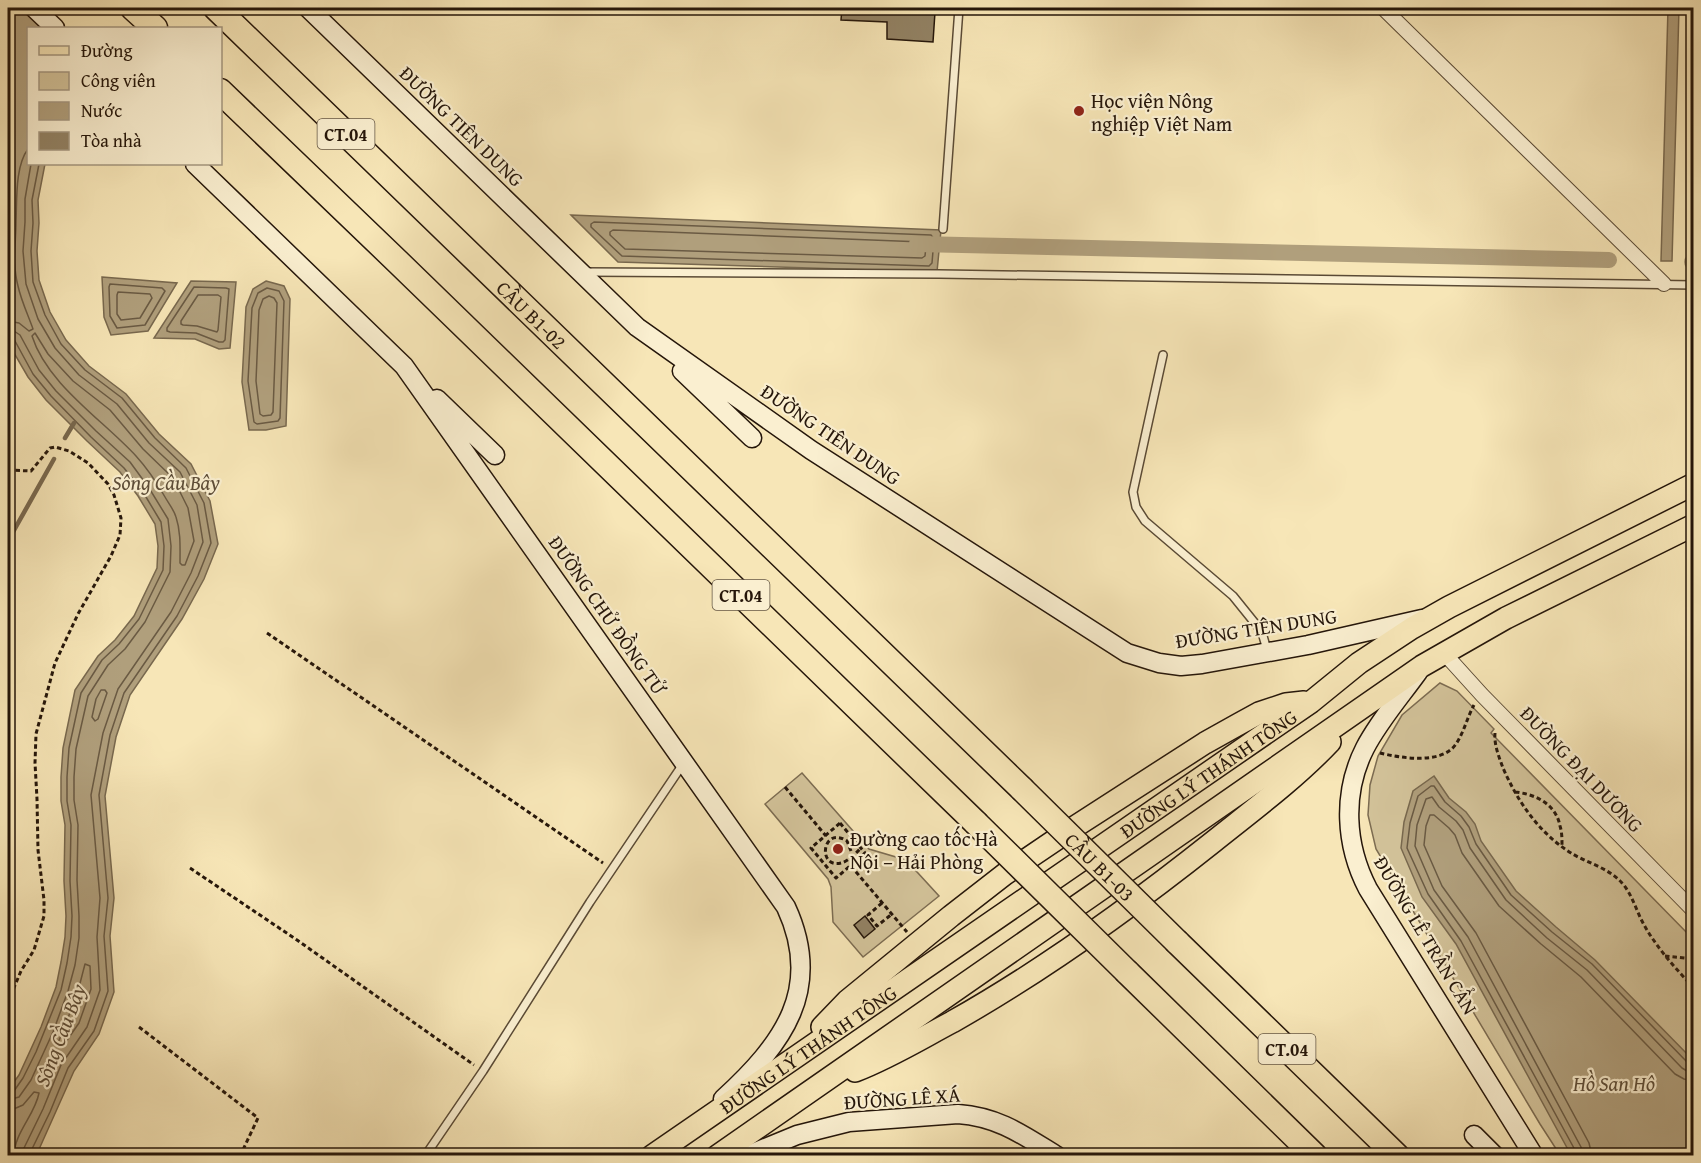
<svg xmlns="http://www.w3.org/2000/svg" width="1701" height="1163" viewBox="0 0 1701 1163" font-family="'Gentium Book Plus',serif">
<rect width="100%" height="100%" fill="#f7e6b7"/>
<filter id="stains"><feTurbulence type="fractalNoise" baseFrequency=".00333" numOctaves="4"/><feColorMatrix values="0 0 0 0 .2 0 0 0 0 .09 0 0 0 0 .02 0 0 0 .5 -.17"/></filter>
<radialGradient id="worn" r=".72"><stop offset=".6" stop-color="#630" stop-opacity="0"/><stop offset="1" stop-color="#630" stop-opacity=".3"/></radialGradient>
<path fill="#d3c39a" stroke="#7c6c52" stroke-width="1.5" d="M 1440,683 L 1457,691 L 1494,729 L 1491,733 L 1693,939 L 1693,1155 L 1560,1155 L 1540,1124 L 1376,849 L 1368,815 L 1370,785 L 1378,756 L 1402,715 Z
M 802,773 L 869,849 L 906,860 L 939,896 L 863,957 L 833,922 L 831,887 L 828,879 L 765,804 Z"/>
<path fill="#b09f7c" stroke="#78684e" stroke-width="1.5" d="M 15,8 L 56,8 L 50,28 L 28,28 L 28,164 L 45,164 L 38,200 L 39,223 L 37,251 L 39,280 L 50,312 L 66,340 L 89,366 L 126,394 L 159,434 L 191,464 L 210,501 L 218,544 L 204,579 L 182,619 L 130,695 L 116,737 L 105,796 L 114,898 L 110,936 L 114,992 L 99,1034 L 74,1071 L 36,1156 L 8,1155 L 8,1090 L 19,1075 L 41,1027 L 56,987 L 61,962 L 65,937 L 66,916 L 64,881 L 65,825 L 61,801 L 61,777 L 63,748 L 75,690 L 98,656 L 115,640 L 134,616 L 157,568 L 158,546 L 155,524 L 138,496 L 120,472 L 87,441 L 46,400 L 28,377 L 14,353 L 8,337 L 8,37 Z
M 1668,8 L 1679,8 L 1672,261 L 1661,261 Z
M 571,215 L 941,230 L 937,272 L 618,262 Z
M 102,277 L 177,283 L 148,331 L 111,335 L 104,317 Z
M 191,281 L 236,282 L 230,348 L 219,349 L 195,339 L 154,338 Z
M 266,281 L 284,286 L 290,299 L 286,426 L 266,430 L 249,430 L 242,382 L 246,307 L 253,289 Z
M 1434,776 L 1449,798 L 1466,812 L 1475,824 L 1481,841 L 1516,891 L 1556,927 L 1595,960 L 1693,1060 L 1693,1155 L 1571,1155 L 1456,944 L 1422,897 L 1401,848 L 1404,822 L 1413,791 Z"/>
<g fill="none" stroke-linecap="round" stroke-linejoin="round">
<path stroke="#6a5a43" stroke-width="1.5" d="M 594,222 L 931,235 L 934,239 L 932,263 L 929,266 L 622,256 L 591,227 L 591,224 Z
M 613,230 L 923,242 L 926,246 L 925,256 L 922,258 L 625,249 L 610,235 L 610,232 Z
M 110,284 L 162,288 L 165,291 L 145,325 L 117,328 L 110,316 L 109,287 Z
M 194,287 L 226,288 L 229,289 L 225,340 L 223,342 L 219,342 L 196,333 L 170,332 L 167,331 L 167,328 Z
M 267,288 L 279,291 L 284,301 L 280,418 L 278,421 L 257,424 L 254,422 L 248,381 L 252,308 L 258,293 Z
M 118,292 L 150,294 L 152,298 L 140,318 L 121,320 L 117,314 L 117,295 Z
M 198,295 L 218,295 L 221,297 L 218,330 L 217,332 L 197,326 L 183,325 L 181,324 L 181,321 Z
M 269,296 L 274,298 L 277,303 L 273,412 L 271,415 L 263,416 L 260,414 L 256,381 L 259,310 L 263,299 Z
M 8,321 L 19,323 L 29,331 L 33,329 C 28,315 21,300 18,286 C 12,264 16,242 16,221 C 17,200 15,166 28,149
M 8,330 L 14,331 L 20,335 L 39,370 L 56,391 L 96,431 L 130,462 L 149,488 L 168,519 L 171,546 L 170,572 L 145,622 L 125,649 L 108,665 L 88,696 L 76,749 L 74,777 L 74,800 L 78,825 L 77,880 L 79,916 L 79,938 L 75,965 L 68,991 L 53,1032 L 31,1080 L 19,1097 L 8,1100
M 35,333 L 48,354 L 73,381 L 110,410 L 143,449 L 173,478 L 188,508 L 194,541 L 185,565 L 182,565 L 180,563 C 180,548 181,532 176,517 C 174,510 169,504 165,497 C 157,483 147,468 136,456 C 103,420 47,384 32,336 Z
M 8,338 L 12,338 L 15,341 L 33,374 L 51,396 L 91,437 L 124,468 L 143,492 L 161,522 L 164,546 L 163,570 L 139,619 L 119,644 L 102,660 L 81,693 L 69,748 L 67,777 L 67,801 L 71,825 L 70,881 L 72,916 L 71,937 L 67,963 L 61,990 L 36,1052 L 23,1078 L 14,1091 L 8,1093
M 101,690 L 105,690 L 107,693 L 98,719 L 95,721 L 92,717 L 96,699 Z
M 85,964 L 90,966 L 91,989 L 79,1023 L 63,1046 L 60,1047 L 58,1043 L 77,995 Z
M 8,1109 L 16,1108 L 23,1105 L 34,1092 L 39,1093 C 35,1115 14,1133 14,1156
M 23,1156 L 24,1148 L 43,1109 L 61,1065 L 87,1027 L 100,990 L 97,937 L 100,898 L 91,795 L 103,733 L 118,689 L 171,612 L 191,573 L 203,542 L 197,505 L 180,472 L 149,443 L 117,404 L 79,375 L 55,348 L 38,319 L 26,284 L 23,251 L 25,222 L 25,199 L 31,164
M 30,1156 L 31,1151 L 50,1112 L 68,1068 L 94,1031 L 108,991 L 104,936 L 108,898 L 99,795 L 110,735 L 124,693 L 177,616 L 198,576 L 211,543 L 204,503 L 186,468 L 155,438 L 122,398 L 85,370 L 61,344 L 45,315 L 33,282 L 31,251 L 33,223 L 32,200 L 39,164
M 1575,1156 L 1575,1150 L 1461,941 L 1428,894 L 1407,848 L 1410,823 L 1418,796 L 1431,786 L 1434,786 L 1445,802 L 1461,816 L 1469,827 L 1476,844 L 1511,895 L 1552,932 L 1592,964 L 1687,1062 L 1694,1064
M 1583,1156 L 1581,1147 L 1468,937 L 1434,890 L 1415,846 L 1417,825 L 1426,799 L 1432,797 L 1439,807 L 1456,821 L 1463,830 L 1470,848 L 1506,900 L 1547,938 L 1587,970 L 1682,1068 L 1687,1071 L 1694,1072
M 1592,1156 L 1589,1143 L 1476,933 L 1442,886 L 1424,845 L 1426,826 L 1430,815 L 1434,815 L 1449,828 L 1455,835 L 1462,853 L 1499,906 L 1541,944 L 1581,977 L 1675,1074 L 1684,1079 L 1694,1081"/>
<path stroke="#78684e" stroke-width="4.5" d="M 65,438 L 74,423
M 8,541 L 54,459"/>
<path stroke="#b09f7c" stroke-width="16" d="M 917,244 L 1609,260
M 1692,262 L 1694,262"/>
</g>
<path fill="#928264" stroke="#25160a" stroke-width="1.5" d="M 842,8 L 879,8 L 879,10 L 935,12 L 933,42 L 887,39 L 887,22 L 841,20 Z
M 865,916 L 875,929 L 864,938 L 854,925 Z"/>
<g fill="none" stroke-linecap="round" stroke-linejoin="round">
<defs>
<path id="service" d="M 943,229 L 959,8
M 586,272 L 939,274 L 1694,285
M 1163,355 L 1133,492 L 1136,507 L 1145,521 L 1233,596 L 1258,627 L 1263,636 L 1267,650
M 425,1156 L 483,1071 L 590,902 L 683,764"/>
<path id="minor" d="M 1383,8 L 1664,284
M 1444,653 L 1482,695 L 1694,911"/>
<path id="secondary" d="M 34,8 L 55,28
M 308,8 L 637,327 L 811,450 L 1127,653 L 1159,663 L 1181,666 L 1202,664 L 1308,645 L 1422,619
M 195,164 L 404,366 L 786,907 C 824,989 783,1044 723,1099
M 682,371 L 752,438
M 437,399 L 495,455
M 1418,672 C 1400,697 1379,721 1365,748 C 1342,793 1345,845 1368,889 L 1534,1156
M 1474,1135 L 1495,1156
M 746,1156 L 797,1135 L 849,1122 L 958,1114 C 999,1117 1023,1135 1057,1156"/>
<g id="primary">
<path d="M 822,1027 L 847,1001 L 951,916 L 1005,874 L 1073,828 L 1205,743 L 1239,724 L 1259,713 L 1286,704 L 1304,702"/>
<path d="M 855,1071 C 889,1058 920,1039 952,1022 C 1044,970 1130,908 1213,842 C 1253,810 1295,779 1330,742"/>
<path id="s1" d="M 652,1156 L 1311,702 L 1359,663 L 1412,628 L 1449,607 L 1694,484"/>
<path d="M 717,1156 L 1422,666 L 1506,618 L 1694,525"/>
</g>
<g id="motorway">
<path d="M 133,8 L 155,28"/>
<path id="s2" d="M 216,8 L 1022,789"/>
<path d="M 220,91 L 399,263 L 976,823"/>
<path d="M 1177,942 L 1397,1156"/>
<path d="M 1127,972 L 1315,1156"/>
</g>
</defs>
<use href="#service" stroke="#5a4a35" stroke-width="10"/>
<use href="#minor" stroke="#5a4a35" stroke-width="16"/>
<use href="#secondary" stroke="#25160a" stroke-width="21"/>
<use href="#primary" stroke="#25160a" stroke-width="24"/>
<use href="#motorway" stroke="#25160a" stroke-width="27"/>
<path stroke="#25160a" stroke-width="3" stroke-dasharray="4.5 3" stroke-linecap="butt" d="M 8,470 L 31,471 L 50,448 L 55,447 L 69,451 L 88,463 L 108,484 L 114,495 L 121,518 L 120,535 L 111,556 L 78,614 L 55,663 L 36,734 L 35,763 L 37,799 L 38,850 L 44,900 L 44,916 L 34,950 L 21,971 L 8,1002
M 267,633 L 603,863
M 1495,733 C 1494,745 1499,757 1503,768 C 1518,802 1539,833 1571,853 C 1587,863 1609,868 1622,883 C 1632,894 1636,910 1643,923 C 1656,947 1675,968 1694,988
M 1380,753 C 1401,758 1442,765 1456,744 C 1464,732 1467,718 1474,705
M 785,787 L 826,836
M 1515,792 C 1535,794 1556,804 1560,826 C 1562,832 1562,839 1562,846
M 840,823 L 865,853 L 836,878 L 811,848 Z
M 851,851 L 847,841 C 822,825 817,869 841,863 C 849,861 856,853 861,848
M 851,866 L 907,932
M 190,868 L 297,940 L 474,1065
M 882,903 L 868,915 L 877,926 L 892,914
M 1665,956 L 1685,958 L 1694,961
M 139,1027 L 258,1118 L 240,1156"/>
<use href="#service" stroke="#faefd0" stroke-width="7"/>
<use href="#minor" stroke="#faefd0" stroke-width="14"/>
<use href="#secondary" stroke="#faefd0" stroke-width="18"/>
<use href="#primary" stroke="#f7e6b7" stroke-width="21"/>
<use href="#motorway" stroke="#f7e6b7" stroke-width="24"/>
<defs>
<g id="motorway-bridge">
<path id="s3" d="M 1022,789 L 1177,942"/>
<path d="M 976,823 L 1127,972"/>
</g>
</defs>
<use href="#motorway-bridge" stroke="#25160a" stroke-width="27" stroke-linecap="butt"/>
<use href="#motorway-bridge" stroke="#f7e6b7" stroke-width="24"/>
</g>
<g fill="#8f2418" stroke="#faefd0" stroke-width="2">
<circle cx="1079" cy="111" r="6"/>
<circle cx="838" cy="849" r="6"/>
</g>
<g text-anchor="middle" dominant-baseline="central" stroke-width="4.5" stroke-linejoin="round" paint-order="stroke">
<g fill="#faefd0" stroke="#655745" stroke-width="1.5">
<rect x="317.5" y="119" width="57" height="30" rx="4.5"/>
<rect x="712.5" y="580" width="57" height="30" rx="4.5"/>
<rect x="1258.5" y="1034" width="57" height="30" rx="4.5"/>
</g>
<g font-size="18" font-weight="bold" fill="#25160a">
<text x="346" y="134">CT.04</text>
<text x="741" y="595">CT.04</text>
<text x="1287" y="1049">CT.04</text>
</g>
<g font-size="20" fill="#25160a" stroke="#faefd0" text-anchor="start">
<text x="1091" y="100">Học viện Nông<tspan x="1091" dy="23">nghiệp Việt Nam</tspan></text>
<text x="850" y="838">Đường cao tốc Hà<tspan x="850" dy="23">Nội – Hải Phòng</tspan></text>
</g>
<g font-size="20" fill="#25160a" stroke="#faefd0">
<text transform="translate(462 126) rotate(44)">ĐƯỜNG TIÊN DUNG</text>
<text stroke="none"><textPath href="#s2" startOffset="440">CẦU B1-02</textPath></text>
<text transform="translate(831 434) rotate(34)">ĐƯỜNG TIÊN DUNG</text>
<text transform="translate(608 615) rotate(55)">ĐƯỜNG CHỬ ĐỒNG TỬ</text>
<text transform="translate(1256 628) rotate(-9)">ĐƯỜNG TIÊN DUNG</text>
<text transform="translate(1582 769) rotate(46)">ĐƯỜNG ĐẠI DƯƠNG</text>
<text stroke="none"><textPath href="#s1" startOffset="675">ĐƯỜNG LÝ THÁNH TÔNG</textPath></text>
<text stroke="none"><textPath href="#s3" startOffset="110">CẦU B1-03</textPath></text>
<text transform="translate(1426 935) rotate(59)">ĐƯỜNG LÊ TRẦN CẨN</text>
<text stroke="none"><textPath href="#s1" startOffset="189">ĐƯỜNG LÝ THÁNH TÔNG</textPath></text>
<text transform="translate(902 1098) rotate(-4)">ĐƯỜNG LÊ XÁ</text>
</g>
<g font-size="21" font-style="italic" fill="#5d4d38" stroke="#faefd0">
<text x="166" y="482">Sông Cầu Bây</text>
<text transform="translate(60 1035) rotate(-69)">Sông Cầu Bây</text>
<text x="1614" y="1083">Hồ San Hô</text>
</g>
</g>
<rect width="1701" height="1163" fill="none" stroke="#f7e6b7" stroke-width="30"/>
<rect x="9" y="9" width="1683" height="1145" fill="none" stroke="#25160a" stroke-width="3"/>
<rect x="15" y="15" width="1671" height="1133" fill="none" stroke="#25160a" stroke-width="1.5"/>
<rect x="27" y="27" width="195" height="138" fill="#faefd0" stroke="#a59881" stroke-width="1.5"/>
<rect x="39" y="46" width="30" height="9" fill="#f7e6b7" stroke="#a59881" stroke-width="1.5"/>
<text x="81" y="57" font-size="18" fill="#25160a">Đường</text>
<rect x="39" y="72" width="30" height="18" fill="#d3c39a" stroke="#a59881" stroke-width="1.5"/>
<text x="81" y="87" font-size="18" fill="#25160a">Công viên</text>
<rect x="39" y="102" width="30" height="18" fill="#b09f7c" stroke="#a59881" stroke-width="1.5"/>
<text x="81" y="117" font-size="18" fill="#25160a">Nước</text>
<rect x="39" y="132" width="30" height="18" fill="#928264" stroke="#a59881" stroke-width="1.5"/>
<text x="81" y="147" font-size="18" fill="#25160a">Tòa nhà</text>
<rect width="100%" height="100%" filter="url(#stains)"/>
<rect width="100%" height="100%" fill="url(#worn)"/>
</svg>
